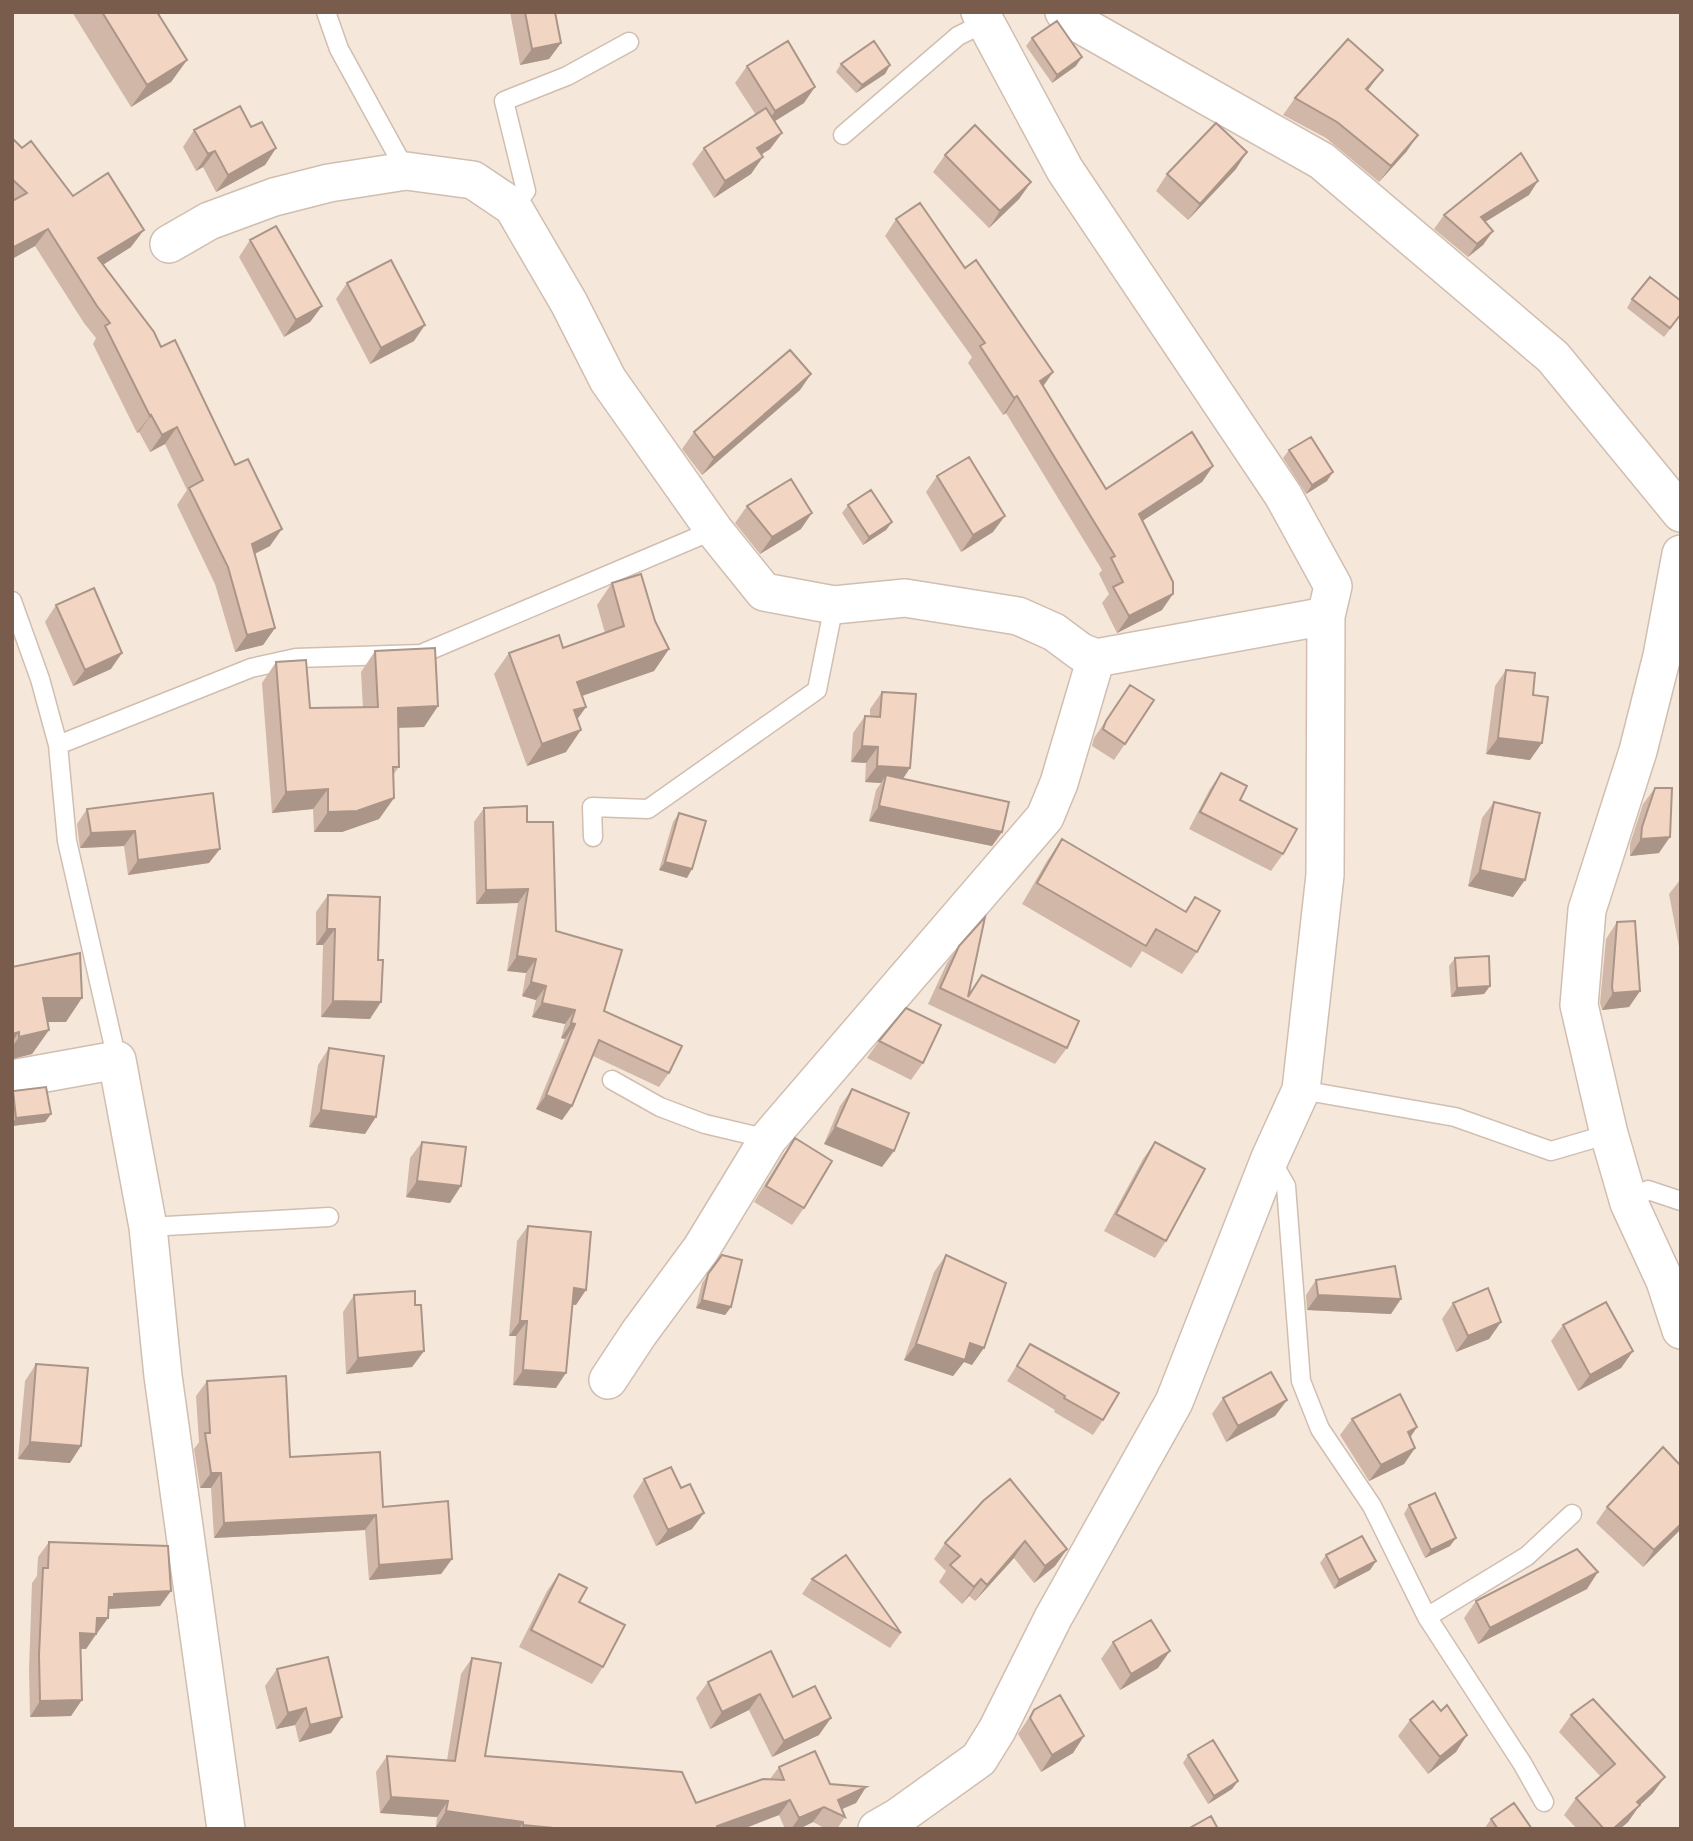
<svg xmlns="http://www.w3.org/2000/svg" width="1693" height="1841" viewBox="0 0 1693 1841" font-family="'Work Sans',sans-serif">
<rect width="100%" height="100%" fill="#fdf6ec"/>
<path fill="#f5e8da" d="M 12,12 L 1681,12 L 1681,1829 L 12,1829 Z"/>
<g fill="none" stroke-linecap="round" stroke-linejoin="round">
<defs>
<path id="service" d="M 326,12 L 339,49 L 406,171
M 843,135 L 958,36 L 984,23
M 513,207 L 526,191 L 504,101 L 567,76 L 629,42
M 12,601 L 40,679 L 58,745 L 67,841 L 117,1060
M 58,745 L 251,668 L 296,658 L 421,654 L 714,530
M 593,837 L 592,807 L 648,809 L 817,690 L 834,605
M 612,1080 L 660,1107 L 705,1124 L 768,1139
M 1301,1090 L 1455,1117 L 1551,1151 L 1609,1134
M 1270,1158 L 1286,1186 L 1301,1381 L 1320,1429 L 1372,1506 L 1427,1617 L 1522,1763 L 1544,1802
M 1629,1203 L 1648,1190 L 1681,1201
M 148,1227 L 329,1217
M 1427,1617 L 1527,1556 L 1572,1514"/>
<path id="minor" d="M 1064,12 L 1083,26 L 1322,161 L 1553,357 L 1681,513
M 169,244 L 209,221 L 274,197 L 329,183 L 406,171 L 473,180 L 513,207 L 569,303 L 608,380 L 714,530 L 764,592 L 834,605 L 905,598 L 1018,616 L 1054,632 L 1081,652 L 1096,658 L 1326,616
M 1681,554 L 1662,656 L 1638,751 L 1587,910 L 1579,1005 L 1609,1134 L 1629,1203 L 1665,1281 L 1681,1330
M 12,1079 L 117,1060 L 148,1227 L 163,1376 L 226,1829
M 608,1380 L 639,1333 L 701,1249 L 768,1139 L 1045,817 L 1059,783 L 1096,658
M 877,1829 L 898,1817 L 979,1759 L 997,1730 L 1053,1618 L 1174,1402 L 1270,1158 L 1301,1090 L 1325,875 L 1326,616 L 1333,586 L 1283,495 L 1065,170 L 980,12"/>
</defs>
<use href="#service" stroke="#d1beb0" stroke-width="21"/>
<use href="#minor" stroke="#d1beb0" stroke-width="40"/>
<use href="#service" stroke="#fff" stroke-width="18"/>
<use href="#minor" stroke="#fff" stroke-width="37"/>
</g>
<path fill="#d1b7a8" d="M 72,12 L 157,12 L 187,60 L 171,82 L 131,107 Z
M 510,12 L 555,12 L 561,43 L 549,59 L 520,65 Z
M 1032,38 L 1076,66 L 1052,83 L 1026,46 Z
M 841,64 L 890,65 L 885,74 L 856,93 L 836,72 Z
M 747,66 L 804,103 L 774,121 L 782,133 L 770,149 L 761,155 L 751,174 L 714,198 L 692,164 L 704,148 L 756,115 L 735,83 Z
M 1371,86 L 1368,90 L 1407,151 L 1379,182 L 1326,138 L 1283,115 L 1295,98 Z
M 251,127 L 276,148 L 265,165 L 216,192 L 203,167 L 196,171 L 183,147 L 194,130 Z
M 12,138 L 73,196 L 131,247 L 103,265 L 270,546 L 255,554 L 275,628 L 263,645 L 235,652 L 215,584 L 177,505 L 187,490 L 165,444 L 150,452 L 139,432 L 137,433 L 93,344 L 96,338 L 84,323 L 35,246 L 12,259 Z
M 945,155 L 1031,182 L 1019,199 L 989,228 L 933,172 Z
M 1236,169 L 1188,220 L 1156,191 L 1167,174 Z
M 1529,195 L 1485,222 L 1493,231 L 1483,245 L 1468,257 L 1434,229 L 1444,215 Z
M 896,219 L 965,268 L 1053,372 L 1043,387 L 1106,489 L 1213,466 L 1202,482 L 1142,521 L 1162,610 L 1117,633 L 1102,603 L 1109,594 L 1099,574 L 1102,570 L 1006,413 L 1003,415 L 968,363 L 972,357 L 885,236 Z
M 250,240 L 322,306 L 310,322 L 284,337 L 239,257 Z
M 347,283 L 414,341 L 370,364 L 336,299 Z
M 1632,299 L 1681,315 L 1664,337 L 1627,308 Z
M 811,374 L 800,390 L 702,475 L 682,449 L 694,432 Z
M 1289,450 L 1327,481 L 1306,494 L 1283,458 Z
M 937,476 L 993,532 L 961,552 L 926,492 Z
M 848,505 L 892,522 L 886,530 L 863,545 L 842,513 Z
M 747,506 L 801,529 L 760,554 L 735,523 Z
M 612,583 L 655,621 L 669,649 L 654,671 L 582,696 L 586,707 L 577,719 L 566,752 L 527,766 L 494,674 L 509,653 L 563,648 L 605,633 L 597,605 Z
M 56,605 L 111,669 L 73,686 L 45,622 Z
M 375,651 L 438,706 L 424,727 L 398,728 L 399,767 L 393,775 L 394,798 L 379,819 L 342,832 L 314,832 L 313,809 L 272,813 L 262,683 L 276,662 L 310,708 L 363,708 L 361,672 Z
M 1506,670 L 1533,695 L 1530,760 L 1486,754 L 1495,686 Z
M 1130,685 L 1125,744 L 1114,760 L 1092,746 L 1094,738 Z
M 882,692 L 903,779 L 1002,832 L 992,846 L 869,821 L 876,790 L 881,783 L 865,782 L 866,763 L 851,762 L 853,733 L 865,716 L 870,717 L 870,709 Z
M 1221,773 L 1240,800 L 1283,854 L 1271,871 L 1189,829 L 1210,789 Z
M 1655,788 L 1659,853 L 1630,856 L 1630,844 L 1643,804 Z
M 1494,802 L 1513,897 L 1468,886 L 1482,818 Z
M 484,808 L 527,822 L 556,931 L 604,1011 L 669,1073 L 659,1087 L 593,1056 L 572,1106 L 562,1120 L 536,1109 L 565,1039 L 561,1038 L 565,1024 L 532,1017 L 536,1000 L 522,996 L 526,973 L 507,971 L 518,903 L 476,904 L 474,822 Z
M 87,809 L 209,863 L 128,875 L 124,846 L 80,848 L 77,824 Z
M 679,813 L 687,878 L 659,870 L 673,822 Z
M 1062,839 L 1185,911 L 1195,897 L 1197,952 L 1182,974 L 1142,951 L 1131,968 L 1022,904 L 1047,861 Z
M 1680,880 L 1681,880 L 1681,957 L 1669,894 Z
M 328,895 L 378,960 L 370,1019 L 321,1017 L 323,945 L 316,945 L 316,912 Z
M 1617,922 L 1640,991 L 1629,1007 L 1602,1010 L 1600,1003 L 1606,939 Z
M 959,946 L 969,993 L 982,975 L 1067,1048 L 1055,1064 L 928,1004 L 947,963 Z
M 1455,958 L 1490,986 L 1484,994 L 1451,997 L 1449,966 Z
M 12,967 L 66,1022 L 48,1022 L 49,1030 L 32,1054 L 12,1059 Z
M 879,1041 L 923,1063 L 911,1080 L 867,1058 Z
M 329,1048 L 365,1134 L 309,1127 L 318,1065 Z
M 852,1089 L 882,1167 L 824,1144 L 840,1106 Z
M 13,1091 L 51,1114 L 45,1122 L 12,1126 Z
M 795,1138 L 804,1208 L 792,1225 L 754,1202 L 783,1155 Z
M 422,1142 L 450,1203 L 406,1197 L 410,1158 Z
M 1155,1142 L 1166,1241 L 1155,1258 L 1104,1231 L 1143,1159 Z
M 528,1226 L 576,1305 L 573,1304 L 556,1388 L 513,1385 L 516,1336 L 509,1336 L 517,1241 Z
M 722,1255 L 731,1307 L 725,1315 L 696,1308 L 702,1283 Z
M 946,1255 L 972,1365 L 964,1362 L 953,1376 L 904,1360 L 934,1272 Z
M 1316,1280 L 1391,1314 L 1307,1310 L 1306,1295 Z
M 354,1295 L 415,1305 L 424,1351 L 412,1367 L 346,1374 L 343,1312 Z
M 1453,1303 L 1501,1322 L 1489,1339 L 1456,1352 L 1442,1319 Z
M 1563,1325 L 1633,1351 L 1621,1368 L 1578,1391 L 1551,1341 Z
M 1030,1344 L 1103,1420 L 1093,1435 L 1054,1412 L 1055,1410 L 1007,1381 Z
M 36,1364 L 70,1463 L 18,1459 L 25,1381 Z
M 207,1381 L 290,1457 L 383,1507 L 452,1559 L 441,1574 L 369,1580 L 365,1530 L 214,1538 L 211,1488 L 200,1488 L 194,1449 L 199,1442 L 196,1396 Z
M 1223,1398 L 1287,1400 L 1275,1416 L 1226,1442 L 1212,1414 Z
M 1352,1419 L 1417,1427 L 1410,1437 L 1415,1448 L 1404,1464 L 1369,1481 L 1340,1435 Z
M 1681,1466 L 1681,1529 L 1643,1567 L 1596,1523 L 1607,1507 Z
M 644,1479 L 692,1529 L 656,1546 L 633,1496 Z
M 983,1501 L 1067,1549 L 1055,1566 L 1034,1583 L 1014,1558 L 975,1601 L 969,1596 L 962,1604 L 939,1582 L 946,1571 L 934,1559 L 945,1543 Z
M 1409,1505 L 1450,1546 L 1425,1558 L 1404,1514 Z
M 49,1542 L 160,1606 L 108,1609 L 108,1618 L 86,1649 L 81,1649 L 71,1716 L 30,1717 L 29,1670 L 32,1583 L 37,1576 L 38,1557 Z
M 1326,1555 L 1376,1561 L 1370,1570 L 1334,1589 L 1320,1563 Z
M 559,1574 L 579,1602 L 603,1667 L 592,1684 L 519,1647 L 547,1591 Z
M 812,1579 L 901,1633 L 890,1648 L 802,1594 Z
M 1587,1589 L 1478,1644 L 1464,1618 L 1476,1601 Z
M 1113,1642 L 1158,1668 L 1120,1690 L 1101,1659 Z
M 472,1658 L 485,1756 L 696,1803 L 770,1779 L 779,1767 L 830,1784 L 866,1787 L 856,1803 L 842,1809 L 845,1817 L 837,1829 L 826,1829 L 813,1822 L 799,1829 L 785,1829 L 779,1815 L 743,1829 L 450,1829 L 436,1827 L 437,1817 L 380,1813 L 376,1772 L 387,1756 L 447,1760 L 461,1674 Z
M 277,1669 L 342,1717 L 331,1733 L 299,1742 L 295,1725 L 276,1729 L 265,1686 Z
M 708,1682 L 793,1697 L 819,1735 L 772,1757 L 749,1710 L 710,1729 L 696,1698 Z
M 1034,1710 L 1084,1736 L 1073,1753 L 1041,1772 L 1018,1734 Z
M 1441,1711 L 1467,1735 L 1456,1752 L 1428,1774 L 1398,1736 L 1410,1720 Z
M 1571,1715 L 1653,1793 L 1639,1806 L 1628,1822 L 1620,1829 L 1577,1829 L 1564,1815 L 1576,1798 L 1601,1777 L 1559,1732 Z
M 1188,1755 L 1238,1781 L 1232,1789 L 1208,1804 L 1183,1763 Z
M 1491,1819 L 1532,1829 L 1484,1829 Z"/>
<path fill="#aa9588" d="M 561,43 L 549,59 L 520,65 L 532,49 Z
M 1082,57 L 1076,66 L 1052,83 L 1057,75 Z
M 187,60 L 171,82 L 131,107 L 147,85 Z
M 890,65 L 885,74 L 856,93 L 862,85 Z
M 1383,70 L 1371,86 L 1355,105 L 1366,89 Z
M 815,87 L 804,103 L 764,128 L 775,111 Z
M 782,133 L 770,149 L 745,165 L 757,148 Z
M 1418,135 L 1407,151 L 1379,182 L 1391,166 Z
M 276,148 L 265,165 L 216,192 L 228,175 Z
M 215,151 L 203,167 L 196,171 L 208,154 Z
M 1247,152 L 1236,169 L 1188,220 L 1200,204 Z
M 763,157 L 751,174 L 714,198 L 725,181 Z
M 1538,181 L 1529,195 L 1472,230 L 1481,217 Z
M 1031,182 L 1019,199 L 989,228 L 1000,211 Z
M 48,229 L 35,246 L 12,259 L 12,248 Z
M 144,230 L 131,247 L 85,276 L 98,258 Z
M 1493,231 L 1483,245 L 1468,257 L 1477,244 Z
M 322,306 L 310,322 L 284,337 L 296,320 Z
M 425,325 L 414,341 L 370,364 L 381,348 Z
M 1053,372 L 1041,389 L 1040,381 Z
M 811,374 L 800,390 L 702,475 L 714,458 Z
M 1017,396 L 1006,413 L 1003,415 L 1014,398 Z
M 151,415 L 139,432 L 137,433 L 150,416 Z
M 177,427 L 165,444 L 150,452 L 162,435 Z
M 1213,466 L 1202,482 L 1127,531 L 1139,514 Z
M 1333,472 L 1327,481 L 1306,494 L 1312,485 Z
M 812,513 L 801,529 L 760,554 L 772,537 Z
M 1005,516 L 993,532 L 961,552 L 973,535 Z
M 892,522 L 886,530 L 863,545 L 869,537 Z
M 282,529 L 270,546 L 240,561 L 252,544 Z
M 1173,594 L 1162,610 L 1117,633 L 1129,616 Z
M 275,628 L 263,645 L 235,652 L 247,635 Z
M 669,649 L 654,671 L 561,703 L 577,682 Z
M 122,653 L 111,669 L 73,686 L 85,670 Z
M 438,706 L 424,727 L 384,728 L 398,708 Z
M 586,707 L 571,728 L 574,710 Z
M 581,730 L 566,752 L 527,766 L 542,744 Z
M 1498,738 L 1542,743 L 1530,760 L 1486,754 Z
M 862,746 L 878,747 L 866,763 L 851,762 Z
M 877,766 L 910,768 L 899,785 L 886,775 L 881,783 L 865,782 Z
M 328,789 L 313,809 L 272,813 L 286,792 Z
M 394,798 L 379,819 L 342,832 L 314,832 L 328,812 Z
M 879,806 L 1002,832 L 992,846 L 869,821 Z
M 135,831 L 124,846 L 80,848 L 91,833 Z
M 1670,837 L 1659,853 L 1630,856 L 1641,839 Z
M 220,849 L 209,863 L 128,875 L 138,860 Z
M 665,862 L 692,869 L 687,878 L 659,870 Z
M 1480,870 L 1525,880 L 1513,897 L 1468,886 Z
M 528,889 L 518,903 L 476,904 L 486,890 Z
M 327,929 L 335,929 L 323,945 L 316,945 Z
M 517,956 L 536,959 L 526,973 L 507,971 Z
M 531,982 L 546,986 L 536,1000 L 522,996 Z
M 1490,986 L 1484,994 L 1451,997 L 1457,988 Z
M 1640,991 L 1629,1007 L 1602,1010 L 1613,993 Z
M 43,998 L 82,998 L 66,1022 L 26,1022 Z
M 333,1001 L 381,1002 L 370,1019 L 321,1017 Z
M 542,1003 L 575,1010 L 565,1024 L 532,1017 Z
M 571,1023 L 575,1024 L 565,1039 L 561,1038 Z
M 49,1030 L 32,1054 L 12,1059 L 12,1047 L 19,1037 Z
M 19,1032 L 12,1042 L 12,1034 Z
M 546,1095 L 572,1106 L 562,1120 L 536,1109 Z
M 321,1110 L 376,1117 L 365,1134 L 309,1127 Z
M 51,1114 L 45,1122 L 12,1126 L 12,1124 L 16,1118 Z
M 835,1127 L 894,1151 L 882,1167 L 824,1144 Z
M 417,1181 L 461,1186 L 450,1203 L 406,1197 Z
M 574,1288 L 586,1290 L 576,1305 L 564,1303 Z
M 1318,1295 L 1401,1299 L 1391,1314 L 1307,1310 Z
M 702,1300 L 731,1307 L 725,1315 L 696,1308 Z
M 520,1321 L 527,1321 L 516,1336 L 509,1336 Z
M 1501,1322 L 1489,1339 L 1456,1352 L 1468,1336 Z
M 970,1343 L 984,1348 L 972,1365 L 964,1362 L 953,1376 L 904,1360 L 916,1344 Z
M 424,1351 L 412,1367 L 346,1374 L 358,1358 Z
M 1633,1351 L 1621,1368 L 1578,1391 L 1590,1375 Z
M 523,1370 L 566,1373 L 556,1388 L 513,1385 Z
M 1287,1400 L 1275,1416 L 1226,1442 L 1238,1426 Z
M 1417,1427 L 1406,1444 L 1408,1432 Z
M 30,1442 L 81,1446 L 70,1463 L 18,1459 Z
M 1415,1448 L 1404,1464 L 1369,1481 L 1381,1465 Z
M 211,1473 L 221,1473 L 211,1488 L 200,1488 Z
M 704,1513 L 692,1529 L 656,1546 L 668,1530 Z
M 376,1515 L 365,1530 L 214,1538 L 224,1523 Z
M 1681,1524 L 1681,1529 L 1643,1567 L 1654,1550 Z
M 1456,1538 L 1450,1546 L 1425,1558 L 1431,1550 Z
M 1025,1541 L 1014,1558 L 975,1601 L 987,1585 Z
M 1067,1549 L 1055,1566 L 1034,1583 L 1045,1566 Z
M 452,1559 L 441,1574 L 369,1580 L 379,1565 Z
M 1376,1561 L 1370,1570 L 1334,1589 L 1339,1580 Z
M 1598,1572 L 1587,1589 L 1478,1644 L 1490,1628 Z
M 981,1579 L 969,1596 L 962,1604 L 974,1587 Z
M 171,1591 L 160,1606 L 106,1609 L 109,1597 L 114,1594 Z
M 97,1618 L 108,1618 L 97,1633 L 86,1633 Z
M 80,1633 L 96,1634 L 86,1649 L 70,1648 Z
M 1170,1651 L 1158,1668 L 1120,1690 L 1131,1674 Z
M 760,1694 L 749,1710 L 710,1729 L 722,1712 Z
M 82,1700 L 71,1716 L 30,1717 L 40,1701 Z
M 306,1708 L 295,1725 L 276,1729 L 288,1713 Z
M 342,1717 L 331,1733 L 299,1742 L 310,1725 Z
M 831,1718 L 819,1735 L 772,1757 L 784,1741 Z
M 1467,1735 L 1456,1752 L 1428,1774 L 1440,1757 Z
M 1084,1736 L 1073,1753 L 1041,1772 L 1052,1755 Z
M 1665,1777 L 1653,1793 L 1639,1806 L 1628,1822 L 1620,1829 L 1613,1829 L 1637,1802 Z
M 1238,1781 L 1232,1789 L 1208,1804 L 1214,1796 Z
M 866,1787 L 856,1803 L 835,1812 L 838,1800 Z
M 391,1797 L 448,1801 L 437,1817 L 380,1813 Z
M 790,1800 L 779,1815 L 743,1829 L 715,1829 L 717,1826 Z
M 824,1807 L 813,1822 L 799,1829 L 791,1829 L 799,1818 Z
M 446,1811 L 523,1822 L 519,1829 L 450,1829 L 436,1827 Z
M 523,1825 L 564,1829 L 521,1829 Z"/>
<path fill="#f3d5c3" stroke="#aa9588" stroke-width="2" d="M 102,12 L 157,12 L 187,60 L 147,85 Z
M 525,12 L 555,12 L 561,43 L 532,49 Z
M 1057,21 L 1082,57 L 1057,75 L 1032,38 Z
M 1348,39 L 1383,70 L 1366,89 L 1418,135 L 1391,166 L 1337,122 L 1295,98 Z
M 788,41 L 815,87 L 775,111 L 747,66 Z
M 874,41 L 890,65 L 862,85 L 841,64 Z
M 240,106 L 251,127 L 262,122 L 276,148 L 228,175 L 215,151 L 208,154 L 194,130 Z
M 766,108 L 782,133 L 757,148 L 763,157 L 725,181 L 704,148 Z
M 1216,123 L 1247,152 L 1200,204 L 1167,174 Z
M 975,125 L 1031,182 L 1000,211 L 945,155 Z
M 12,138 L 22,148 L 31,141 L 73,196 L 108,173 L 144,230 L 98,258 L 154,332 L 161,347 L 175,340 L 235,465 L 248,459 L 282,529 L 252,544 L 275,628 L 247,635 L 228,567 L 189,488 L 203,480 L 177,427 L 162,435 L 151,415 L 150,416 L 105,326 L 110,323 L 97,306 L 48,229 L 12,248 L 12,201 L 27,193 L 12,179 Z
M 1521,153 L 1538,181 L 1481,217 L 1493,231 L 1477,244 L 1444,215 Z
M 920,203 L 965,268 L 976,260 L 1053,372 L 1040,381 L 1106,489 L 1192,432 L 1213,466 L 1139,514 L 1173,582 L 1173,594 L 1129,616 L 1113,587 L 1123,582 L 1111,558 L 1115,556 L 1017,396 L 1014,398 L 980,346 L 985,343 L 896,219 Z
M 276,226 L 322,306 L 296,320 L 250,240 Z
M 391,260 L 425,325 L 381,348 L 347,283 Z
M 1650,277 L 1681,301 L 1681,314 L 1670,328 L 1632,299 Z
M 790,350 L 811,374 L 714,458 L 694,432 Z
M 1311,437 L 1333,472 L 1312,485 L 1289,450 Z
M 969,457 L 1005,516 L 973,535 L 937,476 Z
M 791,479 L 812,513 L 772,537 L 747,506 Z
M 871,490 L 892,522 L 869,537 L 848,505 Z
M 641,574 L 655,621 L 669,649 L 577,682 L 586,707 L 574,710 L 581,730 L 542,744 L 509,653 L 559,635 L 563,648 L 624,626 L 612,583 Z
M 94,588 L 122,653 L 85,670 L 56,605 Z
M 435,648 L 438,706 L 398,708 L 399,767 L 393,767 L 394,798 L 357,811 L 328,812 L 328,789 L 286,792 L 276,662 L 306,660 L 310,708 L 378,707 L 375,651 Z
M 1506,670 L 1535,673 L 1533,695 L 1548,697 L 1542,743 L 1498,738 Z
M 1130,685 L 1154,700 L 1125,744 L 1103,729 L 1106,721 Z
M 882,692 L 916,694 L 910,768 L 877,766 L 878,747 L 862,746 L 865,716 L 880,717 Z
M 1221,773 L 1247,786 L 1240,800 L 1297,829 L 1283,854 L 1200,812 Z
M 886,775 L 1009,802 L 1002,832 L 879,806 Z
M 1655,788 L 1672,788 L 1670,837 L 1641,839 L 1642,827 Z
M 213,793 L 220,849 L 138,860 L 135,831 L 91,833 L 87,809 Z
M 1494,802 L 1540,813 L 1525,880 L 1480,870 Z
M 527,806 L 527,822 L 553,822 L 556,931 L 622,950 L 604,1011 L 682,1046 L 669,1073 L 599,1040 L 572,1106 L 546,1095 L 575,1024 L 571,1023 L 575,1010 L 542,1003 L 546,986 L 531,982 L 536,959 L 517,956 L 528,889 L 486,890 L 484,808 Z
M 679,813 L 706,821 L 692,869 L 665,862 Z
M 1062,839 L 1186,912 L 1195,897 L 1220,911 L 1197,952 L 1156,929 L 1146,946 L 1037,883 Z
M 328,895 L 380,897 L 378,960 L 383,960 L 381,1002 L 333,1001 L 335,929 L 327,929 Z
M 985,917 L 968,997 L 982,975 L 1079,1021 L 1067,1048 L 940,988 L 959,946 Z
M 1635,921 L 1640,991 L 1613,993 L 1612,987 L 1617,922 Z
M 80,953 L 82,998 L 43,998 L 49,1030 L 19,1037 L 19,1032 L 12,1034 L 12,967 Z
M 1489,956 L 1490,986 L 1457,988 L 1455,958 Z
M 906,1008 L 941,1025 L 923,1063 L 879,1041 Z
M 329,1048 L 384,1056 L 376,1117 L 321,1110 Z
M 46,1087 L 51,1114 L 16,1118 L 13,1091 Z
M 852,1089 L 909,1113 L 894,1151 L 835,1127 Z
M 795,1138 L 832,1161 L 804,1208 L 766,1186 Z
M 422,1142 L 466,1147 L 461,1186 L 417,1181 Z
M 1155,1142 L 1205,1169 L 1166,1241 L 1116,1214 Z
M 528,1226 L 591,1232 L 586,1290 L 574,1288 L 566,1373 L 523,1370 L 527,1321 L 520,1321 Z
M 722,1255 L 742,1260 L 731,1307 L 702,1300 L 708,1274 Z
M 946,1255 L 1006,1283 L 984,1348 L 970,1343 L 965,1360 L 916,1344 Z
M 1395,1266 L 1401,1299 L 1318,1295 L 1316,1280 Z
M 1488,1288 L 1501,1322 L 1468,1336 L 1453,1303 Z
M 415,1291 L 415,1305 L 421,1305 L 424,1351 L 358,1358 L 354,1295 Z
M 1606,1302 L 1633,1351 L 1590,1375 L 1563,1325 Z
M 1030,1344 L 1119,1393 L 1103,1420 L 1064,1398 L 1065,1396 L 1017,1366 Z
M 36,1364 L 88,1368 L 81,1446 L 30,1442 Z
M 1271,1372 L 1287,1400 L 1238,1426 L 1223,1398 Z
M 286,1376 L 290,1457 L 380,1452 L 383,1507 L 448,1501 L 452,1559 L 379,1565 L 376,1515 L 224,1523 L 221,1473 L 211,1473 L 205,1433 L 210,1433 L 207,1381 Z
M 1400,1394 L 1417,1427 L 1408,1432 L 1415,1448 L 1381,1465 L 1352,1419 Z
M 1663,1447 L 1681,1466 L 1681,1524 L 1654,1550 L 1607,1507 Z
M 671,1467 L 681,1488 L 690,1484 L 704,1513 L 668,1530 L 644,1479 Z
M 1010,1479 L 1067,1549 L 1045,1566 L 1025,1541 L 987,1585 L 981,1579 L 974,1587 L 950,1565 L 960,1556 L 945,1543 L 983,1501 Z
M 1435,1493 L 1456,1538 L 1431,1550 L 1409,1505 Z
M 1362,1536 L 1376,1561 L 1339,1580 L 1326,1555 Z
M 49,1542 L 168,1546 L 171,1591 L 114,1594 L 114,1597 L 109,1597 L 108,1618 L 97,1618 L 96,1634 L 80,1633 L 82,1700 L 40,1701 L 39,1655 L 43,1568 L 48,1568 Z
M 1577,1549 L 1598,1572 L 1490,1628 L 1476,1601 Z
M 846,1555 L 901,1633 L 812,1579 Z
M 559,1574 L 587,1588 L 579,1602 L 625,1625 L 603,1667 L 531,1630 Z
M 1151,1620 L 1170,1651 L 1131,1674 L 1113,1642 Z
M 771,1651 L 793,1697 L 815,1686 L 831,1718 L 784,1741 L 760,1694 L 722,1712 L 708,1682 Z
M 328,1657 L 342,1717 L 310,1725 L 306,1708 L 288,1713 L 277,1669 Z
M 472,1658 L 501,1663 L 485,1756 L 682,1772 L 696,1803 L 763,1779 L 784,1780 L 779,1767 L 815,1751 L 830,1784 L 866,1787 L 838,1800 L 845,1817 L 824,1807 L 799,1818 L 790,1800 L 717,1826 L 718,1829 L 564,1829 L 523,1825 L 523,1822 L 446,1811 L 448,1801 L 391,1797 L 387,1756 L 455,1761 Z
M 1060,1695 L 1084,1736 L 1052,1755 L 1030,1718 L 1034,1710 Z
M 1593,1699 L 1665,1777 L 1637,1802 L 1640,1805 L 1613,1829 L 1604,1829 L 1576,1798 L 1615,1764 L 1571,1715 Z
M 1433,1701 L 1441,1711 L 1447,1705 L 1467,1735 L 1440,1757 L 1410,1720 Z
M 1213,1740 L 1238,1781 L 1214,1796 L 1188,1755 Z
M 1514,1803 L 1532,1829 L 1498,1829 L 1491,1819 Z
M 1211,1816 L 1218,1829 L 1188,1829 Z"/>
<rect width="1693" height="1841" fill="none" stroke="#7a5c4d" stroke-width="28"/>
</svg>
